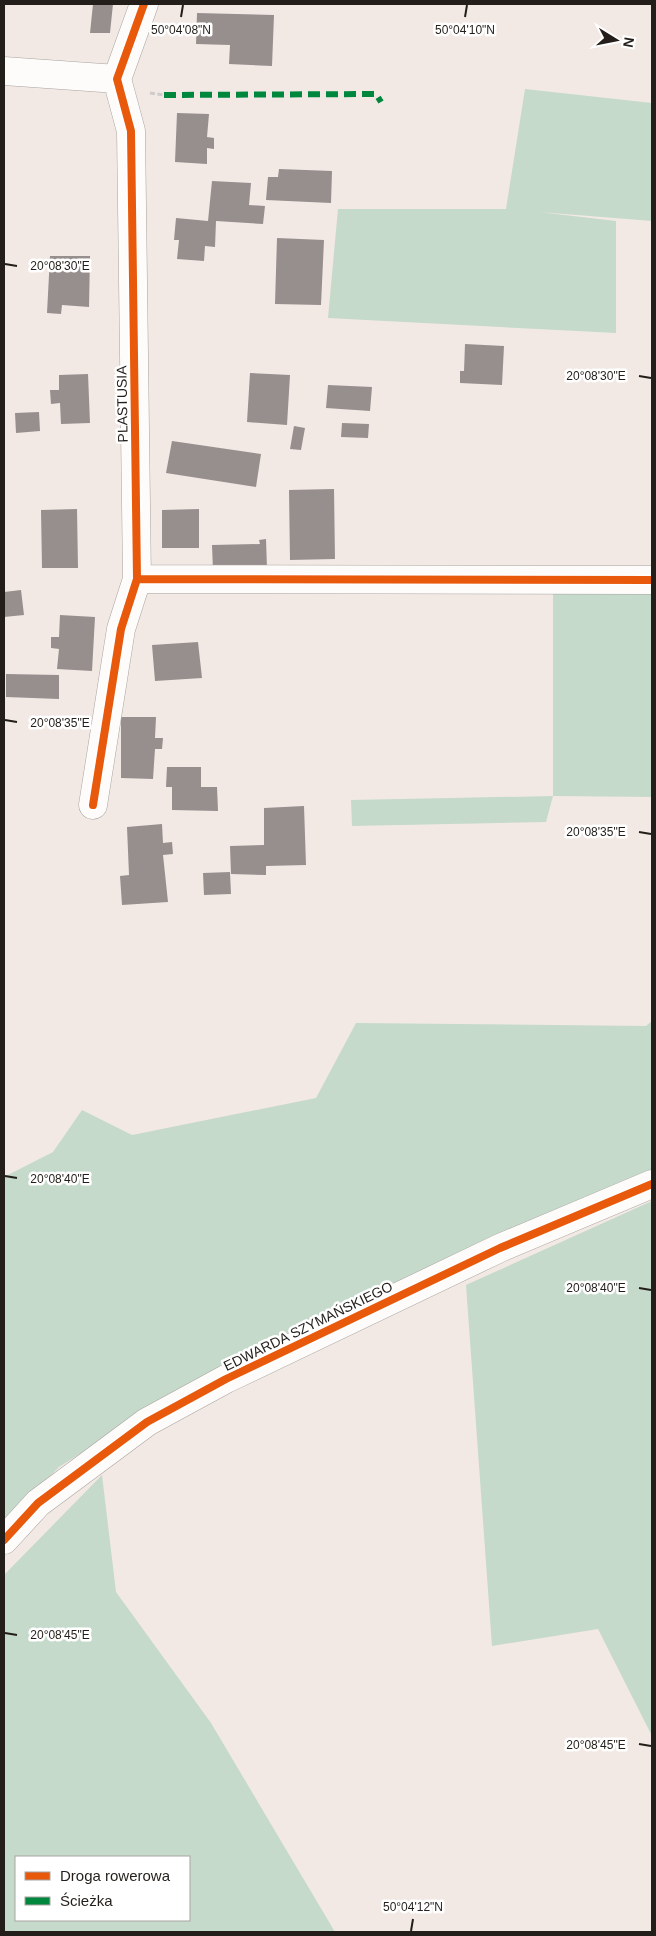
<svg xmlns="http://www.w3.org/2000/svg" width="656" height="1936" viewBox="0 0 656 1936" font-family="Helvetica,sans-serif">
<rect width="100%" height="100%" fill="#f2e9e4"/>
<path fill="#c5daca" fill-rule="evenodd" d="M 525,89 L 652,103 L 652,221 L 539,212 L 616,221 L 616,333 L 328,318 L 338,209 L 506,209 Z
M 553,592 L 652,592 L 652,797 L 553,796 L 546,822 L 352,826 L 351,800 L 553,796 Z
M 652,1021 L 652,1172 L 199,1378 L 59,1467 L 4,1524 L 4,1177 L 53,1152 L 82,1110 L 132,1135 L 316,1098 L 356,1023 L 646,1026 Z
M 652,1201 L 652,1736 L 598,1629 L 492,1646 L 466,1285 Z
M 102,1475 L 116,1592 L 211,1723 L 335,1932 L 4,1932 L 4,1575 ZM 16,1857 L 189,1857 L 189,1920 L 16,1920 Z"/>
<path fill="#968f8d" d="M 93,4 L 113,4 L 110,33 L 90,33 Z
M 197,13 L 274,15 L 272,66 L 229,64 L 230,45 L 196,44 Z
M 177,113 L 209,114 L 207,137 L 214,138 L 214,149 L 207,148 L 207,164 L 175,162 Z
M 279,169 L 332,171 L 331,203 L 266,200 L 268,177 L 278,177 Z
M 212,181 L 251,183 L 249,205 L 265,206 L 263,224 L 216,221 L 215,247 L 205,246 L 204,261 L 177,259 L 179,240 L 174,240 L 176,218 L 208,221 Z
M 277,238 L 324,240 L 321,305 L 275,304 Z
M 50,256 L 90,256 L 89,307 L 62,305 L 61,314 L 47,313 Z
M 465,344 L 504,346 L 502,385 L 460,383 L 460,371 L 464,371 Z
M 250,373 L 290,375 L 287,425 L 247,422 Z
M 88,374 L 90,423 L 61,424 L 60,403 L 51,404 L 50,390 L 59,390 L 59,375 Z
M 328,385 L 372,387 L 370,411 L 326,408 Z
M 39,412 L 40,431 L 16,433 L 15,413 Z
M 342,423 L 369,424 L 368,438 L 341,437 Z
M 294,426 L 305,428 L 301,450 L 290,449 Z
M 172,441 L 261,454 L 256,487 L 166,473 Z
M 334,489 L 335,559 L 290,560 L 289,490 Z
M 77,509 L 78,568 L 42,568 L 41,510 Z
M 199,509 L 199,548 L 162,548 L 162,510 Z
M 266,539 L 267,569 L 213,571 L 212,545 L 260,544 L 259,540 Z
M 21,590 L 24,615 L 4,617 L 4,592 Z
M 60,615 L 95,617 L 92,671 L 57,669 L 59,649 L 51,648 L 51,637 L 59,637 Z
M 198,642 L 202,678 L 155,681 L 152,645 Z
M 6,674 L 59,675 L 59,699 L 6,697 Z
M 121,717 L 156,717 L 155,738 L 163,738 L 162,749 L 155,749 L 153,779 L 121,778 Z
M 167,767 L 201,767 L 201,787 L 217,787 L 218,811 L 172,810 L 172,787 L 166,787 Z
M 304,806 L 306,865 L 266,866 L 266,875 L 231,874 L 230,846 L 264,845 L 264,808 Z
M 162,824 L 163,843 L 172,842 L 173,854 L 163,855 L 168,902 L 122,905 L 120,876 L 129,875 L 127,827 Z
M 230,872 L 231,894 L 204,895 L 203,873 Z"/>
<g fill="none" stroke-linecap="round" stroke-linejoin="round">
<defs>
<path id="minor" d="M 4,71 L 117,79
M 137,579 L 652,580
M 93,805 L 121,629 L 137,579 L 131,131 L 117,79 L 144,4
M 4,1540 L 38,1503 L 147,1422 L 226,1379 L 500,1248 L 652,1184"/>
</defs>
<use href="#minor" stroke="#a9a39f" stroke-width="29"/>
<path stroke="#ceccca" stroke-width="3" stroke-dasharray="5 2.5" stroke-linecap="butt" d="M 150,93 L 164,95"/>
<use href="#minor" stroke="#fdfcfb" stroke-width="28"/>
<path stroke="#00873e" stroke-width="6" stroke-dasharray="12 6" stroke-linecap="butt" d="M 164,95 L 376,94 L 381,102"/>
<defs>
<path id="cycleway" d="M 137,579 L 652,580
M 93,805 L 121,629 L 137,579 L 131,131 L 117,79 L 144,4
M 4,1540 L 38,1503 L 147,1422 L 226,1379 L 500,1248 L 652,1184"/>
</defs>
<use href="#cycleway" stroke="#fff" stroke-width="11"/>
<use href="#cycleway" stroke="#e8590c" stroke-width="8"/>
</g>
<path fill="none" stroke="#231e1a" stroke-width="2" d="M 181,17 L 183,5M 465,17 L 467,5M 5,264 L 17,266M 639,376 L 651,378M 5,720 L 17,722M 639,832 L 651,834M 5,1176 L 17,1178M 639,1288 L 651,1290M 5,1633 L 17,1635M 639,1744 L 651,1746M 411,1931 L 413,1919"/>
<g text-anchor="middle" dominant-baseline="central" stroke-width="5" stroke-linejoin="round" paint-order="stroke">
<g font-size="14" fill="#231e1a" stroke="#fff">
<text transform="translate(122 404) rotate(-91)">PLASTUSIA</text>
<text transform="translate(308 1326) rotate(-26)">EDWARDA SZYMAŃSKIEGO</text>
</g>
</g>
<g font-size="12" text-anchor="middle" fill="#231e1a" stroke="#fff" stroke-width="5" stroke-linejoin="round" paint-order="stroke">
<text x="181" y="34">50°04'08"N</text>
<text x="465" y="34">50°04'10"N</text>
<text x="60" y="270">20°08'30"E</text>
<text x="596" y="380">20°08'30"E</text>
<text x="60" y="727">20°08'35"E</text>
<text x="596" y="836">20°08'35"E</text>
<text x="60" y="1183">20°08'40"E</text>
<text x="596" y="1292">20°08'40"E</text>
<text x="60" y="1639">20°08'45"E</text>
<text x="596" y="1749">20°08'45"E</text>
<text x="413" y="1911">50°04'12"N</text>
</g>
<rect width="656" height="1936" fill="none" stroke="#231e1a" stroke-width="10"/>
<rect x="15" y="1856" width="175" height="65" fill="#ffffff" stroke="#a7a5a3"/>
<rect x="25" y="1872" width="25" height="8" fill="#e8590c" stroke="#a7a5a3"/>
<text x="60" y="1881" font-size="15" fill="#231e1a">Droga rowerowa</text>
<rect x="25" y="1897" width="25" height="8" fill="#00873e" stroke="#a7a5a3"/>
<text x="60" y="1906" font-size="15" fill="#231e1a">Ścieżka</text>
<g transform="translate(616 40) rotate(100)" stroke="#ffffff" stroke-width="4" paint-order="stroke">
<path d="M0-4L9 19L0 12L-9 19Z" fill="#231e1a"/>
<text y="-8" font-size="14" font-weight="bold" text-anchor="middle" fill="#231e1a">N</text>
</g>
</svg>
